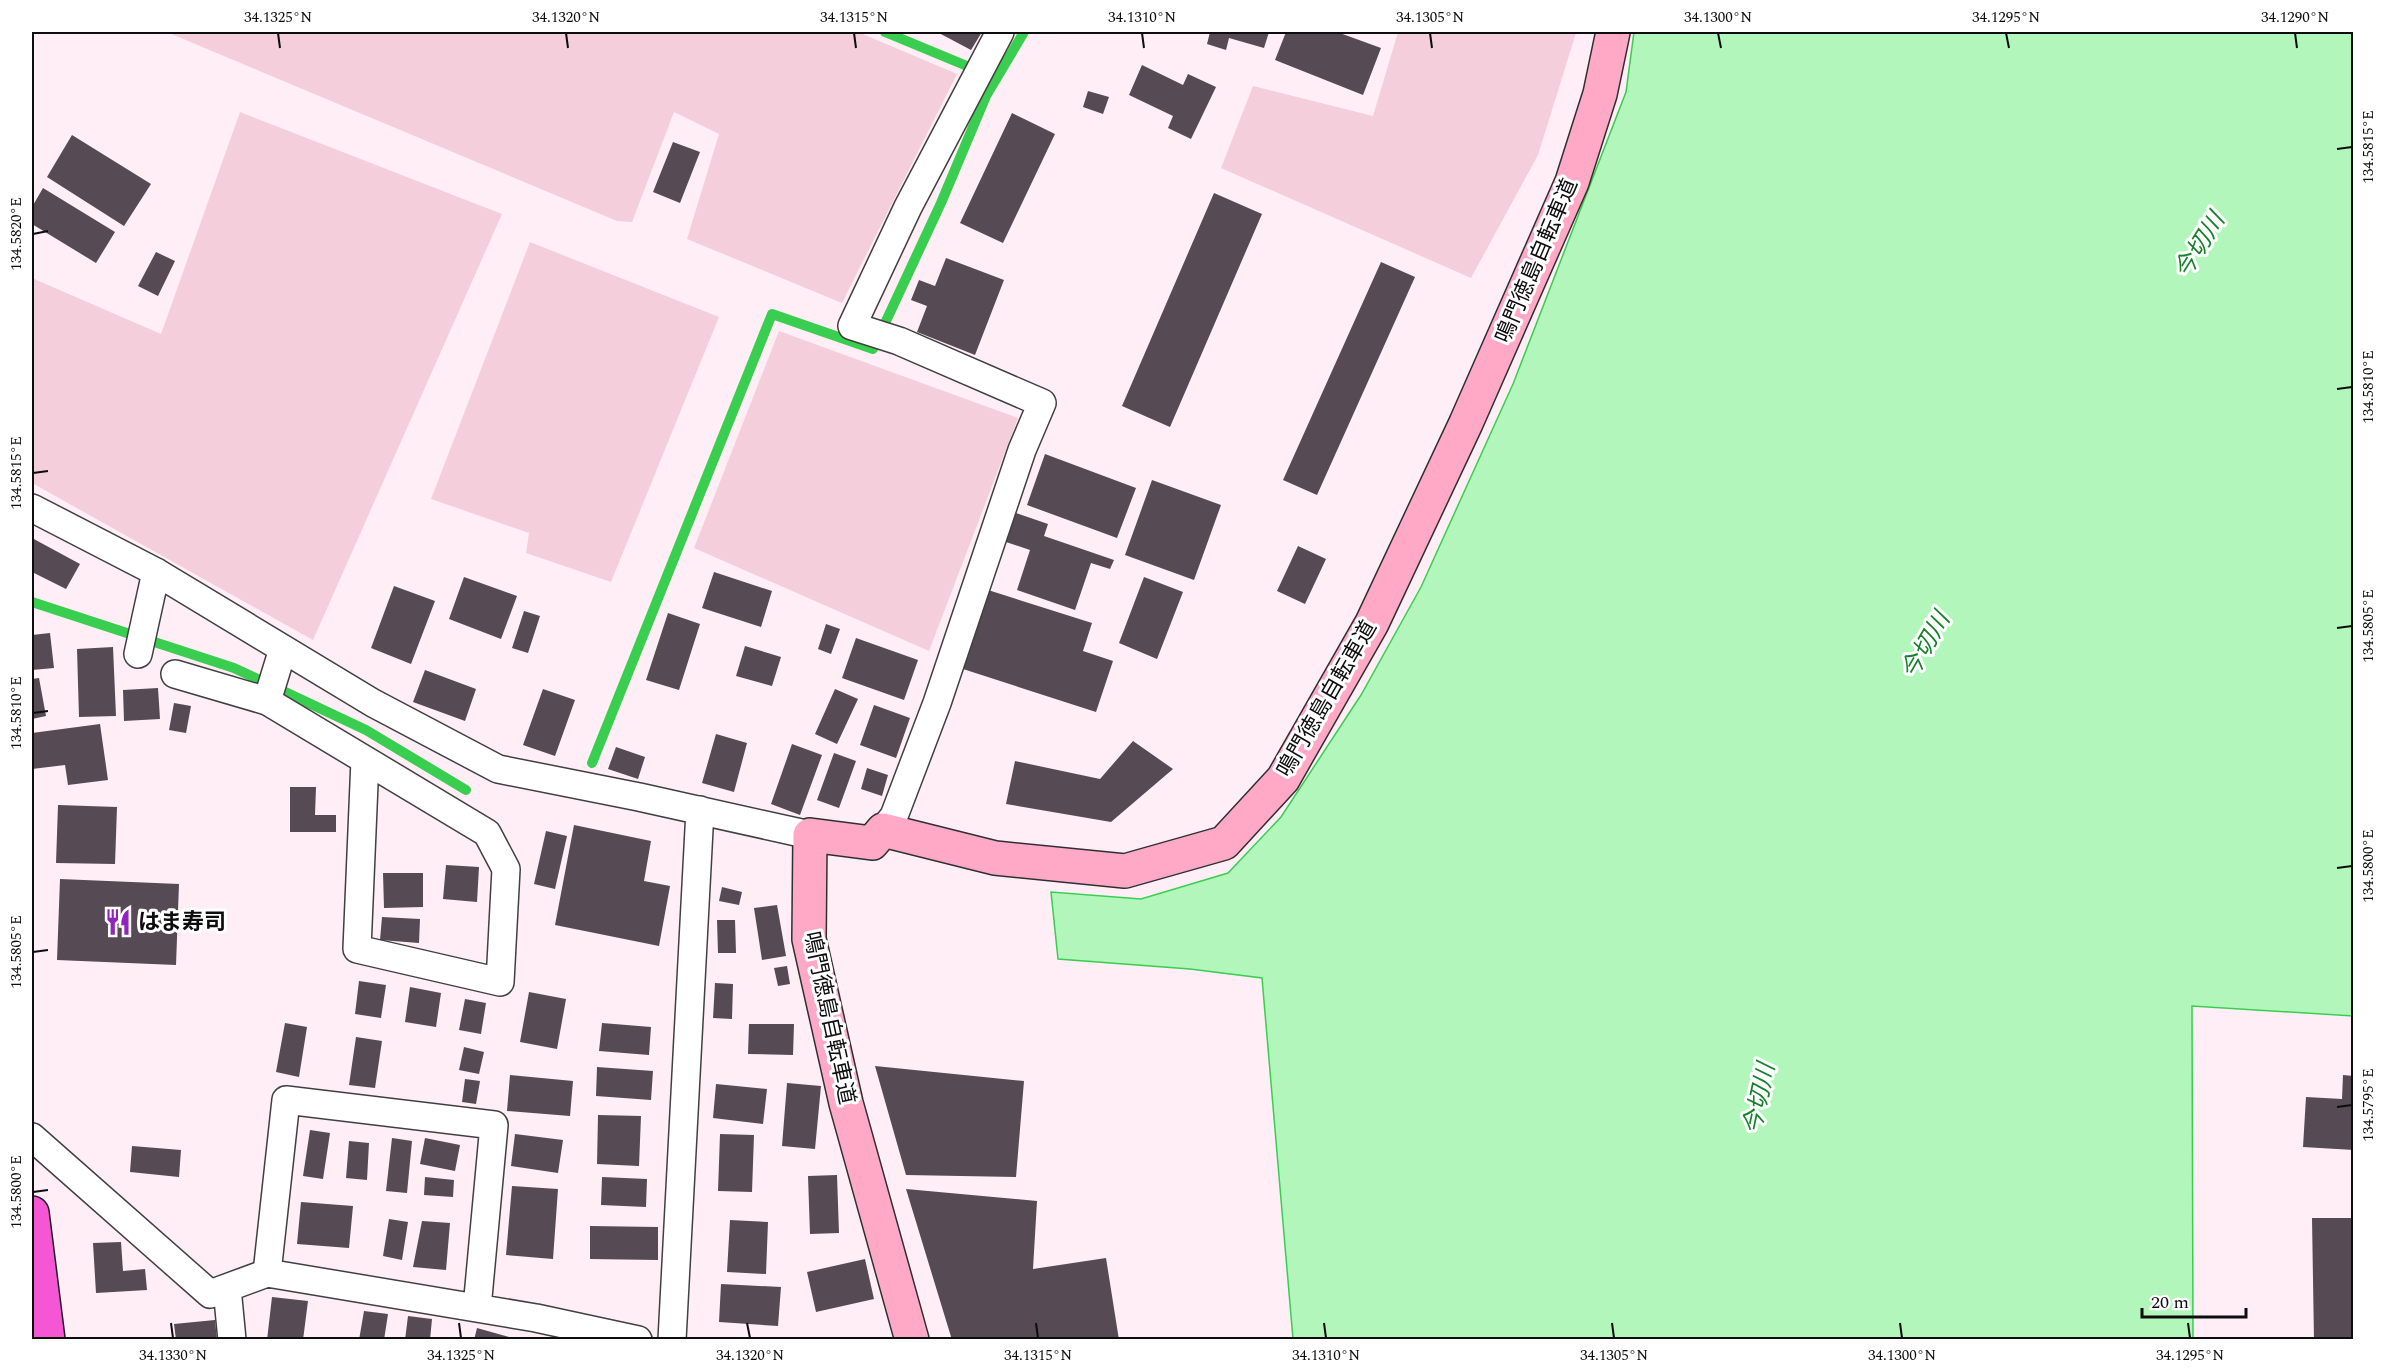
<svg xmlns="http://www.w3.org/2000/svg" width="2385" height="1371" viewBox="0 0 2385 1371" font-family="Spectral,'Noto Sans JP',serif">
<rect width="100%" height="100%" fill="#ffeef5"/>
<path fill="#f5cedb" d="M 170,32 L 858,32 L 957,74 L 842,303 L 687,239 L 719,134 L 674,112 L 632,222 L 617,221 L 169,33 Z
M 1398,32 L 1576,33 L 1538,155 L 1471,278 L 1221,168 L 1253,86 L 1373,116 Z
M 240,112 L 502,214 L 313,640 L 32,483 L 32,278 L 161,334 Z
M 530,242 L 719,317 L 611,582 L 526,553 L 529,533 L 431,499 Z
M 779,331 L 1018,418 L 929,651 L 694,548 Z"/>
<path fill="#b2f6bb" stroke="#39ce50" stroke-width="1.5" d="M 1634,32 L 2353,32 L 2353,1016 L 2192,1006 L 2193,1339 L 1293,1339 L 1262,978 L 1190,969 L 1058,959 L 1051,892 L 1141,899 L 1228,873 L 1281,817 L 1361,695 L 1421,587 L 1513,384 L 1626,92 Z"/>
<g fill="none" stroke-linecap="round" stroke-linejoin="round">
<path stroke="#39ce50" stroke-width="10" d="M 885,32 L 979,71
M 32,602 L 234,668 L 366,730 L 466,790
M 592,763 L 772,314 L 873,349 L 941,203 L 986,96 L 1024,32"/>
</g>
<path fill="#564a54" d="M 937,32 L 982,32 L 971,50 Z
M 1210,32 L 1269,32 L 1264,48 L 1229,38 L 1226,50 L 1207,44 Z
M 1286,32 L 1337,32 L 1381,48 L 1363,95 L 1275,60 Z
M 1142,65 L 1183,85 L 1188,74 L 1216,87 L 1191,139 L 1168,128 L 1173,116 L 1129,95 Z
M 1088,91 L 1109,97 L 1103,114 L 1083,107 Z
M 1012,113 L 1055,134 L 1003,243 L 960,223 Z
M 72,135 L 151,184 L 124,226 L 47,177 Z
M 673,142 L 700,152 L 680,203 L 653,192 Z
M 43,188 L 115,232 L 96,263 L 32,224 L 32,207 Z
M 1214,193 L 1262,214 L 1170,427 L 1122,406 Z
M 156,252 L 175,261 L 158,296 L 138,286 Z
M 946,258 L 1004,280 L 975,355 L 917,332 L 927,306 L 911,300 L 919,280 L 935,286 Z
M 1381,262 L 1415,277 L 1317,495 L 1283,480 Z
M 1045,454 L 1136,488 L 1117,538 L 1027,505 Z
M 1152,480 L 1221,505 L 1194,580 L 1125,555 Z
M 1016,513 L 1048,524 L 1044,536 L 1114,560 L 1110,569 L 1091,563 L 1075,610 L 1017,590 L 1030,550 L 1006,542 Z
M 32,538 L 80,564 L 66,589 L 32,572 Z
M 1298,546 L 1326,559 L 1305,604 L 1277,591 Z
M 714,572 L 772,591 L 761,627 L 702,608 Z
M 464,577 L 517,596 L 501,639 L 449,619 Z
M 1144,577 L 1183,592 L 1157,659 L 1119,643 Z
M 394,586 L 435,601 L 411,664 L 371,648 Z
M 988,590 L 1092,623 L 1083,651 L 1113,661 L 1096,712 L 963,669 Z
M 524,611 L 540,616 L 528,653 L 512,648 Z
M 668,613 L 700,624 L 679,690 L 646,680 Z
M 826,624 L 840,629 L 831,654 L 818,649 Z
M 50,633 L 54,668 L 32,670 L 32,635 Z
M 856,638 L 918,660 L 904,700 L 842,678 Z
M 745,646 L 781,657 L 772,686 L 736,676 Z
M 113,647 L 116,716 L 79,717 L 77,649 Z
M 425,670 L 476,689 L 465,721 L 413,702 Z
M 39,678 L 46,716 L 32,719 L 32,679 Z
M 158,688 L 160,719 L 124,721 L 123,690 Z
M 543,689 L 575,700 L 555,756 L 523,745 Z
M 835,689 L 858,699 L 837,744 L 815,734 Z
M 174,703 L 191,706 L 186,733 L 169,730 Z
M 874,705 L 910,718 L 896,758 L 860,745 Z
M 100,724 L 108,780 L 68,785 L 65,765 L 32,769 L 32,733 Z
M 716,734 L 747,743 L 734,792 L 702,783 Z
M 1133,741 L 1173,769 L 1111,822 L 1006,804 L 1015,761 L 1100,779 Z
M 792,744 L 822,755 L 800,815 L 771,804 Z
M 616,747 L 645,757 L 638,779 L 608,769 Z
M 834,753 L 856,761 L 839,808 L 817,800 Z
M 867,768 L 888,775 L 882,796 L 861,789 Z
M 290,787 L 316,787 L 315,815 L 336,815 L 336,832 L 290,832 Z
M 58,805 L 117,807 L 115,864 L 56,863 Z
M 574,825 L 651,841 L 644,881 L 670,886 L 659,946 L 555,925 Z
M 546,831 L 567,836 L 555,889 L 534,884 Z
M 446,865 L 479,867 L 477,902 L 443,899 Z
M 383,873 L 423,873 L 423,907 L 384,908 Z
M 60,879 L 179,884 L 176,965 L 57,960 Z
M 722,887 L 742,892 L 739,905 L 719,901 Z
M 777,905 L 786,956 L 762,960 L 754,908 Z
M 382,917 L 420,919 L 419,943 L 380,940 Z
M 717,920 L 735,920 L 736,953 L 718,953 Z
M 787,966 L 790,984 L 778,986 L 774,968 Z
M 359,981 L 386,985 L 381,1018 L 355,1014 Z
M 715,983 L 733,984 L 732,1019 L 713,1018 Z
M 410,987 L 441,993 L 436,1027 L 405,1022 Z
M 529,992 L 566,999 L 557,1049 L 520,1042 Z
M 465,999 L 486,1003 L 481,1034 L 459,1030 Z
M 285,1023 L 307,1027 L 299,1077 L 276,1072 Z
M 602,1023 L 651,1027 L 649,1055 L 599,1051 Z
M 749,1024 L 794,1024 L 793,1055 L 748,1054 Z
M 356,1037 L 382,1041 L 375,1088 L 349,1085 Z
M 464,1047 L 484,1052 L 479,1074 L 459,1070 Z
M 875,1066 L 1024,1081 L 1016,1177 L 906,1175 Z
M 597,1067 L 653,1071 L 651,1100 L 596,1096 Z
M 510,1075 L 573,1081 L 570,1116 L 507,1111 Z
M 2343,1075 L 2354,1076 L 2354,1150 L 2303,1147 L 2306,1097 L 2342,1099 Z
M 465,1079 L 480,1081 L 476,1104 L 462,1102 Z
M 787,1083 L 821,1086 L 815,1149 L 782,1146 Z
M 716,1084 L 767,1089 L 763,1124 L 713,1118 Z
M 598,1115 L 641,1116 L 639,1166 L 597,1164 Z
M 310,1130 L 330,1133 L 323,1179 L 303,1176 Z
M 515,1134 L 563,1140 L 558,1173 L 511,1166 Z
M 720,1134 L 754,1135 L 752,1192 L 718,1191 Z
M 392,1138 L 412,1141 L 407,1193 L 386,1191 Z
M 425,1138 L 460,1145 L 455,1171 L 420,1164 Z
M 349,1141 L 369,1143 L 367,1180 L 346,1178 Z
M 132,1146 L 181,1150 L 179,1177 L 130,1172 Z
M 837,1175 L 839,1233 L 810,1234 L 808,1176 Z
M 425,1177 L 454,1180 L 453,1197 L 424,1195 Z
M 602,1177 L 647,1179 L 646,1207 L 601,1205 Z
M 512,1186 L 558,1189 L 553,1259 L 506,1255 Z
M 906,1189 L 1037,1201 L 1033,1269 L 1106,1258 L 1119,1340 L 952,1340 Z
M 301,1202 L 353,1206 L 349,1248 L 297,1244 Z
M 2312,1218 L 2354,1218 L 2354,1340 L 2314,1340 Z
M 389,1219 L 408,1222 L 402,1260 L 383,1256 Z
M 730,1220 L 768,1222 L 766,1274 L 727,1272 Z
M 422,1221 L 450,1223 L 446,1270 L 413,1267 Z
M 590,1226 L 658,1227 L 658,1260 L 590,1259 Z
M 121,1242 L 123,1271 L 145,1269 L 147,1290 L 96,1293 L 93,1243 Z
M 865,1259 L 874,1299 L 816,1312 L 807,1272 Z
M 721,1284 L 781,1287 L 778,1326 L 719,1322 Z
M 272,1297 L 308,1301 L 303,1340 L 267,1340 Z
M 364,1311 L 388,1314 L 384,1340 L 359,1340 Z
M 408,1316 L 432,1319 L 430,1340 L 405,1340 Z
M 215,1320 L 217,1340 L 176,1340 L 174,1324 Z
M 477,1328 L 516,1339 L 516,1340 L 474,1340 Z"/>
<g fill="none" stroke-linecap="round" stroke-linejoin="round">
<defs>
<path id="street" d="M 32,508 L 156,572 L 373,703 L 498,769 L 639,797 L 810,835
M 138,654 L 156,572
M 175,674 L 267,701 L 487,833 L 506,869 L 500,982 L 357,949 L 365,760
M 267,701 L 283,649
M 883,830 L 894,816 L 937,703 L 1022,450 L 1042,403 L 899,341 L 852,326 L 908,207 L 1000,32
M 32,1137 L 210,1294 L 267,1273 L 536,1318 L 638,1340
M 267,1273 L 286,1100 L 494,1125 L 477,1308
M 227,1288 L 232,1340
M 672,1340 L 700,810"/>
<path id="secondary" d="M 912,1340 L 846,1103 L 809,939 L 810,835 L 872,843 L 883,830 L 995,858 L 1125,871 L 1224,843 L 1283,779 L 1372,623 L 1466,423 L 1572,182 L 1600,94 L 1613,32"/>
<path id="highway" d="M 32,1213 L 48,1340"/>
</defs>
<use href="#street" stroke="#404040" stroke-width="30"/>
<use href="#secondary" stroke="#2f2f2f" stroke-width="36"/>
<use href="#highway" stroke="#1e1e1e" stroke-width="36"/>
<use href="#street" stroke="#fff" stroke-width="27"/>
<use href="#secondary" stroke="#ffa9c7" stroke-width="33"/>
<use href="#highway" stroke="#f556d3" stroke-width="33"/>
</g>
<path fill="none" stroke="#0d0d0d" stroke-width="2" d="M 278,33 L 280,48M 566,33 L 568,48M 854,33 L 856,48M 1142,33 L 1144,48M 1430,33 L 1432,48M 1718,33 L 1721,48M 2006,33 L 2009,48M 2295,33 L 2297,48M 2337,149 L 2352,147M 33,234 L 48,231M 2337,389 L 2352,387M 33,473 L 48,471M 2337,628 L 2352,626M 33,713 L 48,711M 2337,868 L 2352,866M 33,952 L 48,950M 2337,1107 L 2352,1105M 33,1192 L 48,1190M 171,1323 L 173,1338M 459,1323 L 461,1338M 747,1323 L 750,1338M 1036,1323 L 1038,1338M 1324,1323 L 1326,1338M 1612,1323 L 1614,1338M 1900,1323 L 1902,1338M 2188,1323 L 2190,1338"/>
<defs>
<symbol id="restaurant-bare" viewBox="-9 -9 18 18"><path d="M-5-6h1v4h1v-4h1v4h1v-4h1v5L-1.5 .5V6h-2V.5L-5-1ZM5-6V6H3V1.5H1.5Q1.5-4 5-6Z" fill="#9224be" stroke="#fff" stroke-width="2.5" paint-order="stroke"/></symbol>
</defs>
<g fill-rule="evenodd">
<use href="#restaurant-bare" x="99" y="903" width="38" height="38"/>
</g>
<g text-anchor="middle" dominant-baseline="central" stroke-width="6" stroke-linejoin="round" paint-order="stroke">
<g font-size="22" fill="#0d0d0d" stroke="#fff">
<text transform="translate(1537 261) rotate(-67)">鳴門徳島自転車道</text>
<text transform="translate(1327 699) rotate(-60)">鳴門徳島自転車道</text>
<text transform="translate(829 1018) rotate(78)">鳴門徳島自転車道</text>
</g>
<g font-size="22" font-weight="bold" fill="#0d0d0d" stroke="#fff" text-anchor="start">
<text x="138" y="922">はま寿司</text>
</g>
<g font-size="24" font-style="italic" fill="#15832b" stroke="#fff">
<text transform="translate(2200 246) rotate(-58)">今切川</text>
<text transform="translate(1926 646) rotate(-60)">今切川</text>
<text transform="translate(1760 1099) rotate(-78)">今切川</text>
</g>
</g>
<rect width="2385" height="1371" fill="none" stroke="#ffffff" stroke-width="66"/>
<path d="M2142 1308v9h104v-9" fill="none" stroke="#0d0d0d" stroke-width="3"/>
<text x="2151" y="1308" font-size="18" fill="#0d0d0d" stroke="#ffffff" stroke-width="4.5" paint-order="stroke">20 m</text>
<rect x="33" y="33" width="2319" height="1305" fill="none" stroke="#0d0d0d" stroke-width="2"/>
<g font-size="15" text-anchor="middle" fill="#0d0d0d">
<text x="278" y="22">34.1325°N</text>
<text x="566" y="22">34.1320°N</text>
<text x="854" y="22">34.1315°N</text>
<text x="1142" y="22">34.1310°N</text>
<text x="1430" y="22">34.1305°N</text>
<text x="1718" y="22">34.1300°N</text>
<text x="2006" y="22">34.1295°N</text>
<text x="2295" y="22">34.1290°N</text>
<text transform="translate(2368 147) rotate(-90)" y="5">134.5815°E</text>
<text transform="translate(16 234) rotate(-90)" y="5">134.5820°E</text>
<text transform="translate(2368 387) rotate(-90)" y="5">134.5810°E</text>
<text transform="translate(16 473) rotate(-90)" y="5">134.5815°E</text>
<text transform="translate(2368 626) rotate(-90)" y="5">134.5805°E</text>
<text transform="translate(16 713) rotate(-90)" y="5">134.5810°E</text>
<text transform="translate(2368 866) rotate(-90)" y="5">134.5800°E</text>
<text transform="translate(16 952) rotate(-90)" y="5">134.5805°E</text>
<text transform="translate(2368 1105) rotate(-90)" y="5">134.5795°E</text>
<text transform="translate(16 1192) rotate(-90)" y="5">134.5800°E</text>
<text x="173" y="1360">34.1330°N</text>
<text x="461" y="1360">34.1325°N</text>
<text x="750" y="1360">34.1320°N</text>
<text x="1038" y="1360">34.1315°N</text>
<text x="1326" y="1360">34.1310°N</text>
<text x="1614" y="1360">34.1305°N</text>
<text x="1902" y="1360">34.1300°N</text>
<text x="2190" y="1360">34.1295°N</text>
</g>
</svg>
